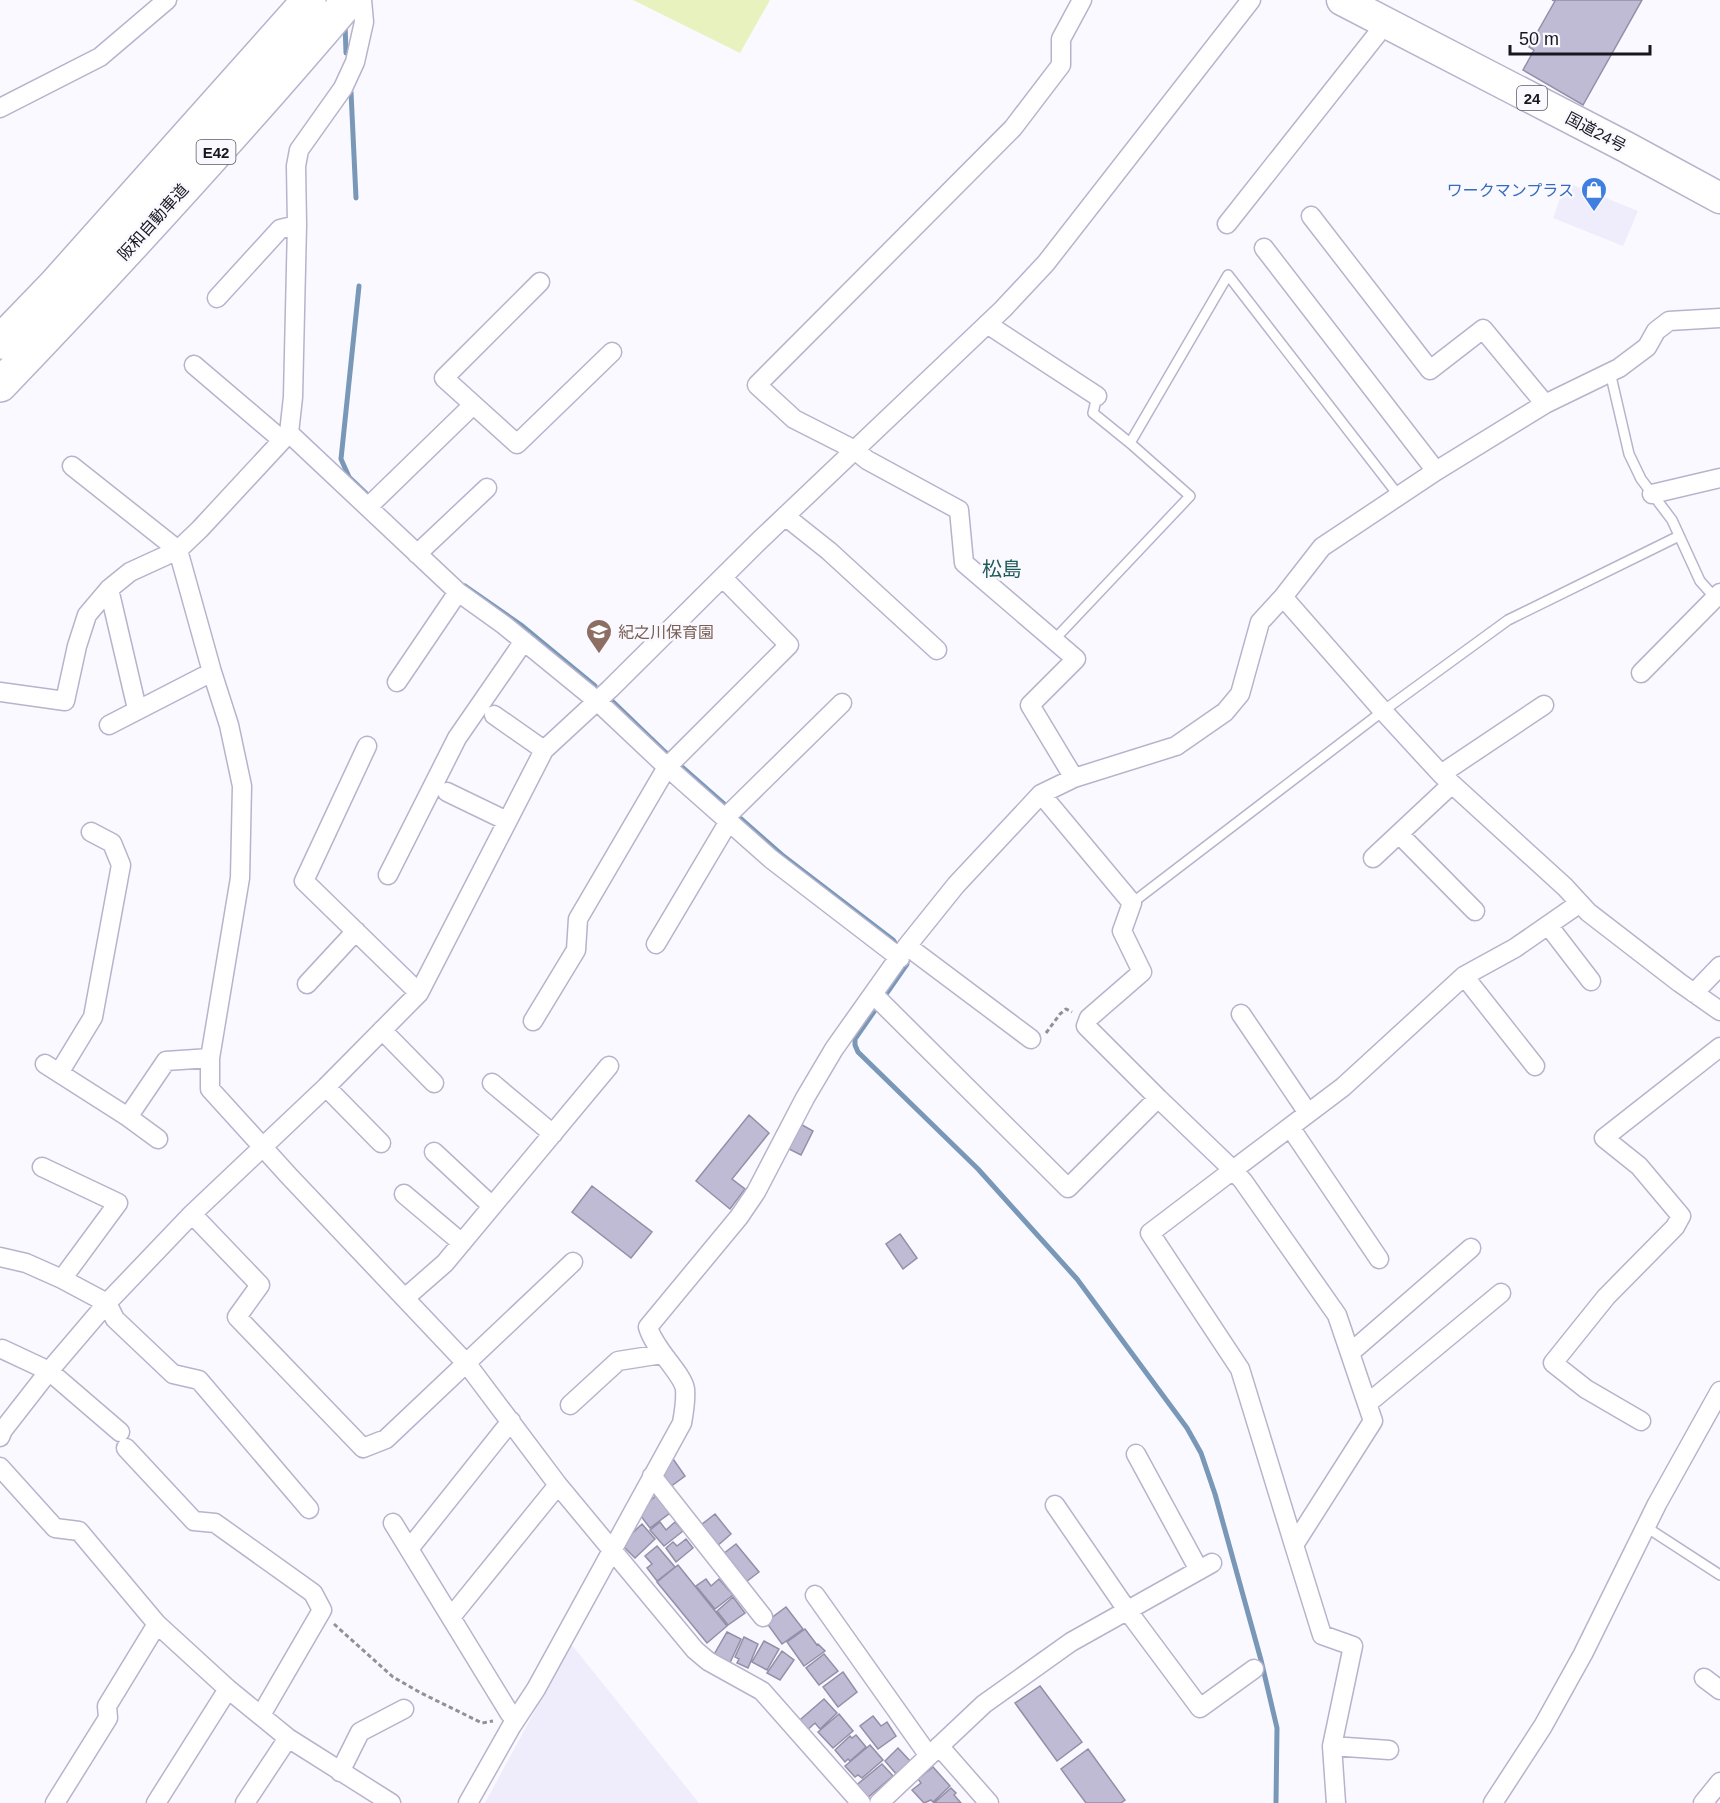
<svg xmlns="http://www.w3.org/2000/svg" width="1720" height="1803" viewBox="0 0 1720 1803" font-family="Helvetica,'Noto Sans JP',sans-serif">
<rect width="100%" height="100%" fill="#faf9ff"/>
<path fill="#efedfb" d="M 1566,182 L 1638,211 L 1623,246 L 1553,218 Z
M 571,1644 L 699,1803 L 485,1803 Z"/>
<path fill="#e8f2bf" d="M 633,0 L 770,0 L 740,53 Z"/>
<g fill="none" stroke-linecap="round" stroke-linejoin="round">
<path stroke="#7998b8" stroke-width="5" d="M 345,23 L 346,53
M 351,92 L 356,198
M 359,286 L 341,459 L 349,477 L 373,500
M 465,586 L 521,625 L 595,686
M 608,697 L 665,752 L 782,855 L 893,940 L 899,949
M 906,959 L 907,964 L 855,1039 L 855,1045 L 858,1052 L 978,1169 L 1077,1279 L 1187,1428 L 1201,1453 L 1215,1494 L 1261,1660 L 1277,1728 L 1276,1803"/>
</g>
<path fill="#bfbbd5" stroke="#928fa7" stroke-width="1.5" d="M 1552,0 L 1642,0 L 1583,105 L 1523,70 L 1534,50 L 1529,47 L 1555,1 Z
M 749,1115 L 769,1133 L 732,1179 L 745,1189 L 730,1209 L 696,1181 Z
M 797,1122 L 813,1131 L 801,1155 L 785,1147 Z
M 592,1186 L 652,1232 L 631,1258 L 572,1212 Z
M 900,1234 L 917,1258 L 903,1269 L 886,1244 Z
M 671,1456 L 685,1476 L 670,1487 L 658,1471 Z
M 656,1496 L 670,1513 L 650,1528 L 637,1511 Z
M 715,1514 L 731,1534 L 716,1547 L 697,1528 Z
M 660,1522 L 666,1530 L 675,1522 L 683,1531 L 664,1546 L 650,1530 Z
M 642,1524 L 655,1539 L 635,1558 L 621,1544 Z
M 686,1539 L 693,1548 L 676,1562 L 666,1548 L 673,1542 L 677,1546 Z
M 736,1544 L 759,1572 L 742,1585 L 719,1557 Z
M 657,1546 L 675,1567 L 657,1581 L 647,1568 L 652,1564 L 645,1556 Z
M 678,1565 L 727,1626 L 707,1643 L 657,1582 Z
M 706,1579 L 711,1586 L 719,1579 L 733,1595 L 715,1609 L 696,1586 Z
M 733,1597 L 745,1613 L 728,1625 L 717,1611 Z
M 786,1607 L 803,1629 L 782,1644 L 766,1622 Z
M 805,1629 L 817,1645 L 818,1644 L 825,1651 L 804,1666 L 787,1642 Z
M 727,1632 L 741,1639 L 728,1667 L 712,1658 Z
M 744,1637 L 758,1644 L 748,1668 L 737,1663 L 739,1659 L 735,1657 Z
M 764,1641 L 779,1649 L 767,1670 L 752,1662 Z
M 782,1651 L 794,1660 L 780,1680 L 767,1673 Z
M 824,1654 L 838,1671 L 819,1685 L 806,1668 Z
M 843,1672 L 857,1692 L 838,1707 L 823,1687 Z
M 1040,1686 L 1082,1742 L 1057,1761 L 1015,1703 Z
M 824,1699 L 837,1713 L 820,1729 L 815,1723 L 803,1734 L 794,1725 Z
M 839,1714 L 853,1731 L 833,1748 L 818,1732 Z
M 873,1716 L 881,1726 L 887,1722 L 896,1736 L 878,1749 L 860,1726 Z
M 856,1735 L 866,1747 L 850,1761 L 848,1759 L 845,1762 L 835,1750 L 850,1736 L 852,1738 Z
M 870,1745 L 883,1760 L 862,1778 L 858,1775 L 855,1777 L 845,1766 Z
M 898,1748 L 911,1762 L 897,1775 L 885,1761 Z
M 1088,1749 L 1125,1800 L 1121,1803 L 1086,1803 L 1061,1769 Z
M 882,1764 L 893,1776 L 865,1800 L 854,1787 Z
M 933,1767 L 950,1786 L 933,1802 L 931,1800 L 924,1803 L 912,1790 L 921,1783 L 918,1779 Z
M 951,1788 L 956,1793 L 954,1795 L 961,1803 L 934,1803 Z"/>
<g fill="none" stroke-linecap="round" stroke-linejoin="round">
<defs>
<path id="service" d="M 1610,372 L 1629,454 L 1641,479 L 1672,520 L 1700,581 L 1717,600
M 1130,443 L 1228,275 L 1399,496
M 1054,640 L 1190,496 L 1130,443 L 1093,413 L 1097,396
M 1132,903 L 1383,711 L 1508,620 L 1679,536
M 1646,1527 L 1720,1575"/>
<path id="minor" d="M 0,108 L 100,57 L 167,0
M 1311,216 L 1430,370 L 1483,329 L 1545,404
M 1227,224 L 1386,23
M 1264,248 L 1436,471
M 540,282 L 444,378 L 517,444 L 612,352
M 217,298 L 280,229 L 297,225
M 987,324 L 1097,396
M 194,365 L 282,440
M 289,433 L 458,592 L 504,625 L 596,700 L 667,767 L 771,859 L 900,958
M 72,466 L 178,550 L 212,672 L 229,725 L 242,786 L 240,878 L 210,1058 L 210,1089 L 289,1176 L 467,1364 L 558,1485 L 695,1650 L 708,1661 L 762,1691 L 861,1803
M 1652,494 L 1720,478
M 368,507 L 473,405
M 785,516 L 829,551 L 937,650
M 417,554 L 487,488
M 109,589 L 137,709
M 1283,597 L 1383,711 L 1441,774 L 1565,887 L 1588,912 L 1680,983 L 1720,1011
M 1641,673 L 1720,593
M 397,682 L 458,592
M 0,692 L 65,701 L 77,646 L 87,615 L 109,589 L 130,572 L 178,550 L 200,529 L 289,433 L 293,397 L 297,225 L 296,166 L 299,150 L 343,88 L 355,62 L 364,22 L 362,0
M 494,715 L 544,750
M 109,725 L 212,672
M 367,746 L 304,881 L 419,993
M 1441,774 L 1544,705
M 1074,778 L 1030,705 L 1076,659 L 964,563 L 959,510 L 867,460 L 855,450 L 794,419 L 757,385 L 1013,128 L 1061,65 L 1061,39 L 1082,0
M 447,792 L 507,821
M 1041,794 L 1132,903 L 1122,931 L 1142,972 L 1089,1018 L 1086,1026 L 1158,1098
M 725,818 L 842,703
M 1399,834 L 1475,911
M 1373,858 L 1452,784
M 388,875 L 457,738 L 524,641
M 1548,925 L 1591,981
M 656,944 L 729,821
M 907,946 L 1031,1039
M 1464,976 L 1535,1066
M 307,984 L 356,931
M 1694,993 L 1720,966
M 873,994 L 1068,1188 L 1158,1098 L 1233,1170 L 1150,1233 L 1240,1369 L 1294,1545 L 1373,1421 L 1337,1315 L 1243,1181 L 1233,1170 L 1290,1127
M 1241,1014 L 1308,1113
M 533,1021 L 576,950 L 578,919 L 667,767 L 789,645 L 723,578
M 382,1030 L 434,1083
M 45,1064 L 128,1117 L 158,1139
M 59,1073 L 93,1017 L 121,865 L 112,843 L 91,832
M 492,1083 L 553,1134
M 326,1087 L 381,1143
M 128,1117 L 166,1061 L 210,1058
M 434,1152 L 492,1206
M 42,1167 L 118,1203 L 62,1279
M 404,1194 L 462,1243
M 192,1214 L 260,1285 L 237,1317 L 363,1448 L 386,1439 L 573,1262
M 0,1257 L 26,1263 L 62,1279 L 107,1303 L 115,1319 L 173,1374 L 199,1380 L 309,1509
M 1379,1259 L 1290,1127 L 1343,1087 L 1464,976 L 1515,948 L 1580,903
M 405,1298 L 445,1263 L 609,1066
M 2,1349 L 49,1371 L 120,1432
M 1350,1353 L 1471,1248
M 1367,1404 L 1501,1293
M 570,1405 L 618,1361 L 662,1354
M 1641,1421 L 1586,1389 L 1553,1363 L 1606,1297 L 1675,1227 L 1681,1216 L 1639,1166 L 1604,1138 L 1720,1047
M 0,1437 L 3,1430 L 49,1371 L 107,1303 L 192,1214 L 326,1087 L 419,993 L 544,750 L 610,689 L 760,540 L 1003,309 L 1046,263 L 1251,0
M 126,1448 L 194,1521 L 215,1523 L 313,1593 L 322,1610 L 261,1715
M 1136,1454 L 1199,1570
M 0,1467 L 55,1528 L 79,1531 L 157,1624 L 228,1689 L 288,1738 L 391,1803
M 652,1476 L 763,1617
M 1055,1505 L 1127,1610 L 1200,1708 L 1254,1669
M 393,1523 L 510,1714
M 1294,1545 L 1322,1635 L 1353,1646 L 1332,1746 L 1336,1803
M 409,1549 L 511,1421
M 815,1595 L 929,1756
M 451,1617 L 558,1485
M 1704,1678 L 1720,1690
M 939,1746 L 989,1803
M 1332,1746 L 1389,1750
M 340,1772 L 360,1732 L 404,1709
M 55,1803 L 108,1718 L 107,1706 L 157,1624
M 156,1803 L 228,1689
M 245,1803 L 288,1738
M 468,1803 L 511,1727 L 536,1689 L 682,1423 C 684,1412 686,1400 685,1389 C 683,1374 654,1349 648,1327 L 739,1217 L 756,1192 L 805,1098 L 834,1049 L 907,946 L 956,885 L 1041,794 L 1074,778 L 1176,746 L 1225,712 L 1240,694 L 1260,622 L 1283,597 L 1322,547 L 1436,471 L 1545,404 L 1619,368 L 1647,347 L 1656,331 L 1669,321 L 1720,318
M 879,1803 L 984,1704 L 1071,1642 L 1212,1563
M 1493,1803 L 1543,1726 L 1583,1654 L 1657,1504 L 1720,1391
M 1703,1803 L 1720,1782"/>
<path id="trunk" d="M 1342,0 L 1626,147 L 1720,198"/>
<path id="motorway" d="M 0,342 L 55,285 L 309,0
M 0,385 C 120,260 237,132 349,0"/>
</defs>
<use href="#service" stroke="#b8b3cc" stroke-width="12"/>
<use href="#minor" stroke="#b8b3cc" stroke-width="21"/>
<use href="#trunk" stroke="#b8b3cc" stroke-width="33"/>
<use href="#motorway" stroke="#b8b3cc" stroke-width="36"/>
<path stroke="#929098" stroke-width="3" stroke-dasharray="4.5 3" stroke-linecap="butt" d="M 1046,1033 L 1060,1014 L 1066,1009 L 1072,1012
M 334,1624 L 393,1677 L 421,1693 L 482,1723 L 493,1721"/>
<use href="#service" stroke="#fff" stroke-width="9"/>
<use href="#minor" stroke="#fff" stroke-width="18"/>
<use href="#trunk" stroke="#fff" stroke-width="30"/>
<use href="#motorway" stroke="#fff" stroke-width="33"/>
</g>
<defs>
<symbol id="shop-pin" viewBox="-11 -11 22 30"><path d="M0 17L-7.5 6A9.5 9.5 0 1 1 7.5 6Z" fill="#3f7fe0" stroke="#faf9ff"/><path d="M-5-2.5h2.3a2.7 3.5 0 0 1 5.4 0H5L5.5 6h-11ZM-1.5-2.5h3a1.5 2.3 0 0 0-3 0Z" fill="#fff"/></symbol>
<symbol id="school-pin" viewBox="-11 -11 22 30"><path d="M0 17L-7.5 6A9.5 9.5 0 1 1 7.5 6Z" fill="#8d6e63" stroke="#faf9ff"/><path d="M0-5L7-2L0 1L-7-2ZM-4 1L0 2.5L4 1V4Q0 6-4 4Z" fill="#fff"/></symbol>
</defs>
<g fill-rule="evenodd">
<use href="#shop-pin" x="1579" y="175" width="30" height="40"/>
<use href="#school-pin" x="584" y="617" width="30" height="40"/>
</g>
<g text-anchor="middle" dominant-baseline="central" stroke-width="5" stroke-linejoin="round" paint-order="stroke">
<g fill="#faf9ff" stroke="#5c5a62" stroke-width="1.5">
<rect x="1517" y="86" width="30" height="24" rx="4.5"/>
<rect x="196.5" y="140" width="39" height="24" rx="4.5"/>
</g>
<g font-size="15" font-weight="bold" fill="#18161f">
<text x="1532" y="98">24</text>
<text x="216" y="152">E42</text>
</g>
<g font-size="16" fill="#18161f" stroke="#faf9ff">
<text transform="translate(1596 132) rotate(28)">国道24号</text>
<text transform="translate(153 222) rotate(-48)">阪和自動車道</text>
</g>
<g font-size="16" fill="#366cbe" stroke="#faf9ff" text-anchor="end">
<text x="1574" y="190">ワークマンプラス</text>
</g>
<g font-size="16" fill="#785e54" stroke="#faf9ff" text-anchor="start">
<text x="618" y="632">紀之川保育園</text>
</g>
<g font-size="20" fill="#1f5a59" stroke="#faf9ff">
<text x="1002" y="569">松島</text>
</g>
</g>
<path d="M1510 45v9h140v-9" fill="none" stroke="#18161f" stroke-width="3"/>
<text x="1519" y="45" font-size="18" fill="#18161f" stroke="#faf9ff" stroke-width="4.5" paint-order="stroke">50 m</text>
</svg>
